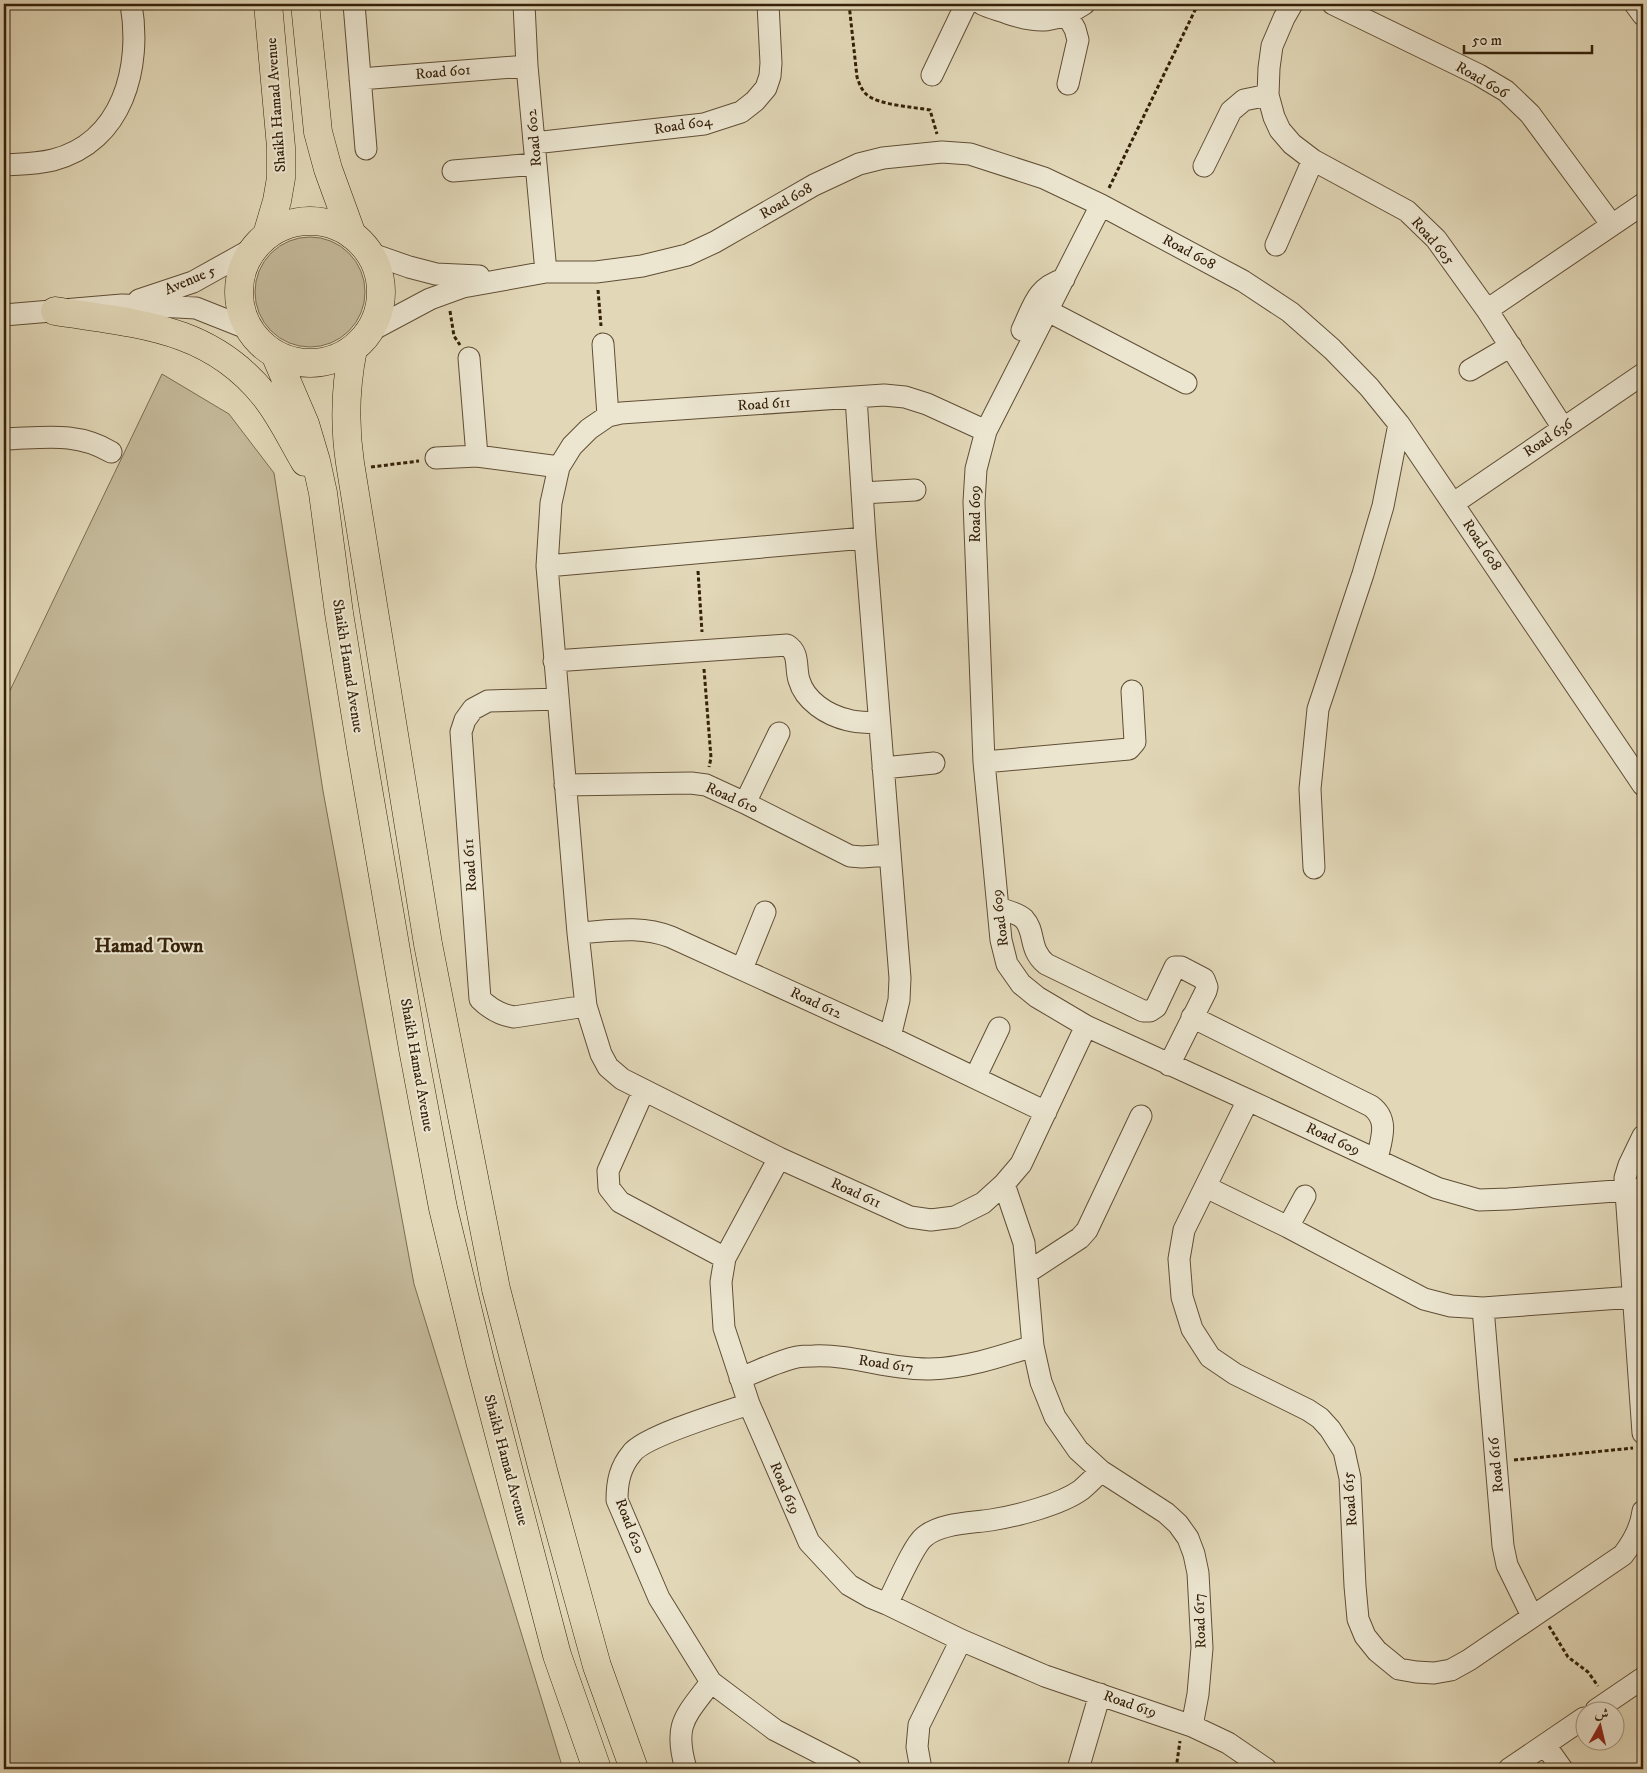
<svg xmlns="http://www.w3.org/2000/svg" width="1647" height="1773" viewBox="0 0 1647 1773" font-family="'IM FELL DW Pica',Amiri,serif">
<rect width="100%" height="100%" fill="#e2d8b8"/>
<filter id="stains"><feTurbulence type="fractalNoise" baseFrequency=".004" numOctaves="4"/><feColorMatrix values="0 0 0 0 .2 0 0 0 0 .09 0 0 0 0 .02 0 0 0 .5 -.17"/></filter>
<radialGradient id="worn" r=".72"><stop offset=".6" stop-color="#630" stop-opacity="0"/><stop offset="1" stop-color="#630" stop-opacity=".3"/></radialGradient>
<path fill="#c4b99a" stroke="#7c6c52" d="M255 292a55 55 0 1 1 110 0a55 55 0 1 1-110 0Z
M 162,374 L 229,414 L 274,473 L 323,791 L 414,1284 L 563,1769 L 4,1769 L 4,703 Z"/>
<g fill="none" stroke-linecap="round" stroke-linejoin="round">
<defs>
<path id="minor" d="M 354,4 L 366,149
M 524,4 L 527,66 L 546,272
M 982,4 C 990,8 999,10 1007,13 C 1039,24 1056,23 1084,4
M 1292,4 L 1284,18 L 1272,46 L 1269,68 L 1268,95 L 1274,117 L 1280,130 L 1292,144 L 1313,160 L 1407,211 L 1436,239 L 1487,310 L 1563,428
M 1333,4 L 1479,75 L 1506,91 L 1530,114 L 1612,225
M 1635,4 L 1643,15
M 1067,15 L 1075,29 L 1078,40 L 1068,84
M 932,75 L 966,4
M 360,79 L 527,66
M 534,143 L 704,124 L 741,112 L 755,101 L 766,88 L 770,76 L 771,63 L 768,4
M 4,165 C 21,164 37,164 53,160 C 123,142 142,67 131,4
M 1204,166 L 1231,111 L 1244,100 L 1268,95
M 453,171 L 536,164
M 1101,205 L 986,431 L 976,469 L 974,502 L 984,762 L 1001,940 L 1007,964 L 1021,984 L 1037,997 L 1086,1026 L 1248,1100 L 1437,1188 L 1479,1200 L 1508,1199 L 1643,1189
M 1276,245 L 1313,160
M 369,253 L 409,267 L 436,274 L 479,276
M 139,300 L 193,282 L 254,248
M 1487,310 L 1643,204
M 1048,311 L 1186,383
M 4,315 L 122,305 L 177,307 L 196,308 L 249,329
M 1022,330 C 1034,305 1036,288 1064,279
M 370,331 L 430,299 L 463,287 L 546,272 L 596,272 L 642,266 L 687,255 L 715,242 L 814,185 L 859,164 L 883,158 L 942,152 L 970,154 L 1044,178 L 1101,205 L 1243,281 L 1290,312 L 1332,349 L 1369,387 L 1399,424 L 1643,785
M 603,344 L 608,416
M 469,358 L 477,456 L 559,467
M 1470,370 L 1511,346
M 856,397 L 865,538 L 900,978 L 899,1000 L 890,1037
M 986,431 L 927,404 L 905,397 L 884,395 L 621,413 L 608,416 L 589,429 L 572,446 L 559,467 L 551,503 L 547,566 L 578,933 L 586,1006 L 601,1054 L 608,1067 L 622,1079 L 779,1158 L 910,1217 L 931,1220 L 955,1217 L 983,1203 L 1004,1184 L 1021,1164 L 1086,1026
M 4,439 C 43,438 76,431 111,452
M 436,458 L 477,456
M 862,493 L 915,490
M 1454,503 L 1643,374
M 547,566 L 865,538
M 554,661 L 787,645 C 800,653 795,667 799,680 C 805,701 827,715 848,720 C 858,723 869,722 879,723
M 558,699 L 488,701 L 473,709 L 465,720 L 461,732 L 480,999 C 490,1009 500,1015 514,1017 L 586,1006
M 984,762 L 1129,749 L 1135,742 L 1132,691
M 883,768 L 934,763
M 565,785 L 691,783 L 706,785 L 745,803 L 850,856 L 862,857 L 889,855
M 745,803 L 779,733
M 1314,868 L 1310,789 L 1318,709 L 1363,574 L 1383,506 L 1399,424
M 999,908 C 1006,911 1018,913 1024,919 C 1036,932 1028,949 1046,964 L 1143,1011 L 1150,1011 L 1156,1007 L 1175,967 L 1181,967 L 1204,979 L 1207,987 L 1206,991 L 1169,1065
M 578,933 C 610,931 640,925 671,937 L 890,1037 L 1046,1112
M 742,969 L 765,912
M 1192,1017 L 1371,1106 C 1390,1120 1381,1140 1377,1159
M 975,1078 L 999,1028
M 644,1090 L 608,1171 L 609,1188 L 620,1202 L 725,1258
M 1248,1100 L 1184,1230 L 1179,1259 L 1182,1297 L 1192,1329 L 1210,1357 L 1235,1374 L 1308,1410 L 1320,1418 L 1330,1429 L 1344,1451 L 1350,1478 L 1355,1586 L 1358,1619 L 1365,1636 L 1377,1651 L 1399,1669 L 1416,1672 L 1434,1673 L 1451,1670 L 1469,1660 L 1623,1555 C 1633,1542 1641,1528 1643,1511
M 1643,1136 L 1629,1165 L 1625,1178 L 1643,1433
M 779,1158 L 725,1258 L 721,1282 L 724,1328 L 749,1404 L 809,1542 L 849,1585 L 870,1597 L 887,1604 L 961,1640 L 1045,1676 L 1192,1726 L 1228,1743 L 1266,1769
M 1004,1184 L 1024,1243 L 1033,1346 L 1041,1382 L 1055,1417 L 1078,1450 L 1101,1471 L 1166,1513 L 1178,1524 L 1188,1538 L 1194,1554 L 1198,1573 L 1202,1648 L 1198,1694 L 1192,1726
M 1206,1187 L 1288,1227 L 1424,1299 L 1451,1306 L 1483,1308 L 1634,1297
M 1288,1227 L 1305,1196
M 1028,1272 L 1080,1238 L 1087,1230 L 1141,1116
M 1483,1308 L 1503,1546 L 1507,1565 L 1532,1616
M 740,1378 C 759,1371 778,1361 797,1357 C 802,1356 808,1356 813,1356 C 852,1354 890,1370 930,1369 C 966,1368 999,1357 1033,1346
M 749,1404 C 725,1412 645,1436 632,1453 C 620,1467 617,1482 617,1500 L 659,1598 L 711,1682 L 775,1730 L 851,1769
M 887,1604 C 895,1589 913,1546 924,1537 C 940,1523 971,1523 991,1520 C 1016,1516 1060,1505 1081,1490 C 1088,1484 1095,1477 1101,1471
M 1596,1710 L 1643,1678
M 1545,1745 L 1562,1769
M 686,1769 C 673,1724 685,1717 711,1682
M 921,1769 L 917,1747 L 919,1725 L 961,1640
M 1078,1769 L 1100,1694
M 1509,1769 L 1584,1718"/>
<path id="major" d="M 305,4 L 318,132 L 328,169 L 352,235
M239 292a71 71 0 1 1 142 0a71 71 0 1 1-142 0Z
M 267,235 L 277,201 L 281,178 L 281,147 L 268,4
M 55,311 C 136,324 209,326 265,396 C 281,416 292,440 305,462
M 353,349 C 345,388 344,423 350,463 L 428,944 L 496,1289 L 544,1474 L 597,1666 L 634,1769
M 275,354 L 305,424 L 316,461 L 323,493 L 339,613 L 361,748 L 413,1049 L 443,1208 L 480,1361 L 557,1655 L 597,1769"/>
</defs>
<use href="#minor" stroke="#604e35" stroke-width="23"/>
<use href="#major" stroke="#342009" stroke-width="29"/>
<path stroke="#342009" stroke-width="3" stroke-dasharray="4 2.5" stroke-linecap="butt" d="M 849,4 L 857,77 C 859,83 861,89 866,94 C 877,105 914,107 930,110 L 937,134
M 1109,188 L 1198,4
M 598,290 L 601,326
M 450,311 L 454,336 L 460,345
M 371,467 L 419,461
M 698,571 L 702,632
M 704,669 L 711,758 L 709,767
M 1514,1460 L 1633,1448
M 1549,1626 L 1568,1657 L 1588,1672 L 1598,1686
M 1176,1769 L 1180,1741"/>
<use href="#minor" stroke="#ece6d1" stroke-width="21"/>
<use href="#major" stroke="#e2d8b8" stroke-width="28"/>
</g>
<g text-anchor="middle" dominant-baseline="central" stroke-width="4" stroke-linejoin="round" paint-order="stroke">
<g font-size="15" fill="#342009" stroke="#ece6d1">
<text transform="translate(443 72) rotate(-5)">Road 601</text>
<text transform="translate(1482 80) rotate(30)">Road 606</text>
<text transform="translate(276 105) rotate(-94)">Shaikh Hamad Avenue</text>
<text transform="translate(683 125) rotate(-9)">Road 604</text>
<text transform="translate(534 138) rotate(-95)">Road 602</text>
<text transform="translate(786 201) rotate(-30)">Road 608</text>
<text transform="translate(1433 241) rotate(49)">Road 605</text>
<text transform="translate(1189 252) rotate(28)">Road 608</text>
<text transform="translate(190 280) rotate(-23)">Avenue 5</text>
<text transform="translate(764 404) rotate(-4)">Road 611</text>
<text transform="translate(1548 438) rotate(-34)">Road 636</text>
<text transform="translate(975 514) rotate(-90)">Road 609</text>
<text transform="translate(1482 545) rotate(56)">Road 608</text>
<text transform="translate(348 666) rotate(81)">Shaikh Hamad Avenue</text>
<text transform="translate(732 798) rotate(24)">Road 610</text>
<text transform="translate(470 865) rotate(-94)">Road 611</text>
<text transform="translate(1000 918) rotate(-97)">Road 609</text>
<text transform="translate(816 1003) rotate(25)">Road 612</text>
<text transform="translate(417 1065) rotate(80)">Shaikh Hamad Avenue</text>
<text transform="translate(1333 1139) rotate(25)">Road 609</text>
<text transform="translate(856 1193) rotate(24)">Road 611</text>
<text transform="translate(886 1364) rotate(8)">Road 617</text>
<text transform="translate(506 1460) rotate(75)">Shaikh Hamad Avenue</text>
<text transform="translate(1496 1465) rotate(-95)">Road 616</text>
<text transform="translate(785 1488) rotate(67)">Road 619</text>
<text transform="translate(1350 1499) rotate(-95)">Road 615</text>
<text transform="translate(630 1526) rotate(69)">Road 620</text>
<text transform="translate(1200 1621) rotate(-92)">Road 617</text>
<text transform="translate(1130 1704) rotate(19)">Road 619</text>
</g>
<g font-size="20" font-weight="bold" fill="#342009" stroke="#ece6d1">
<text x="149" y="946">Hamad Town</text>
</g>
</g>
<rect width="1647" height="1773" fill="none" stroke="#e2d8b8" stroke-width="20"/>
<rect x="5" y="5" width="1637" height="1763" fill="none" stroke="#342009" stroke-width="2.5"/>
<rect x="10" y="10" width="1627" height="1753" fill="none" stroke="#342009"/>
<g transform="translate(1600 1726) rotate(8)"><circle r="24" fill="#ece6d1" stroke="#a29781"/>
<path d="M0-4L9 19L0 12L-9 19Z" fill="#8f2418"/>
<text y="-8" font-size="14" font-weight="bold" text-anchor="middle" fill="#342009">ش</text>
</g>
<path d="M1464 45v8h128v-8" fill="none" stroke="#342009" stroke-width="2.5"/>
<text x="1472" y="45" font-size="15" fill="#342009" stroke="#ece6d1" stroke-width="4" paint-order="stroke">50 m</text>
<rect width="100%" height="100%" filter="url(#stains)"/>
<rect width="100%" height="100%" fill="url(#worn)"/>
</svg>
